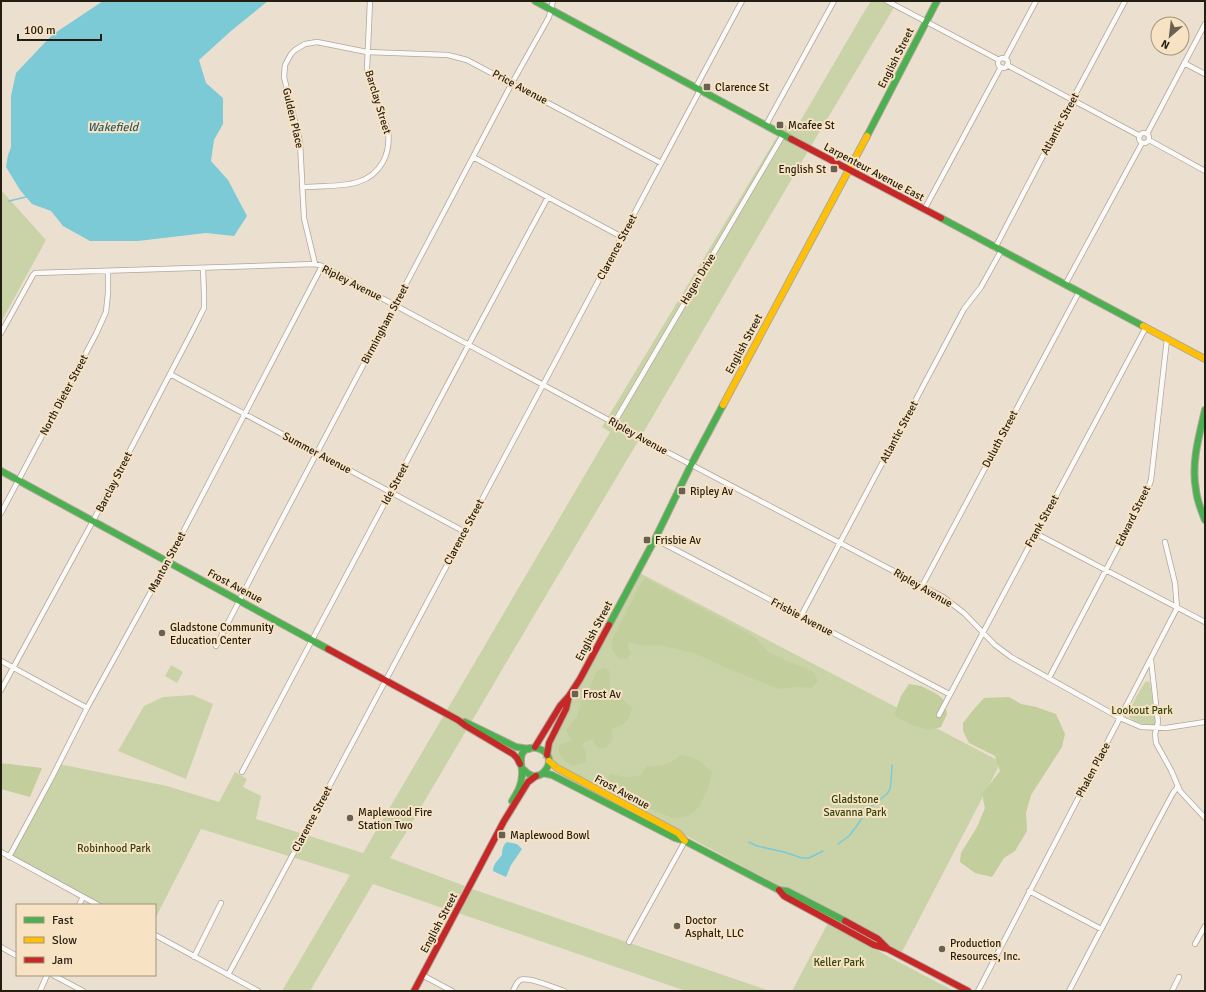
<svg xmlns="http://www.w3.org/2000/svg" width="1206" height="992" viewBox="0 0 1206 992" font-family="Signika,sans-serif">
<rect width="100%" height="100%" fill="#ebe0cf"/>
<path fill="#cad3a8" d="M 871,1 L 898,1 L 814,141 L 646,428 L 535,614 L 404,836 L 390,858 L 465,886 L 451,911 L 373,884 L 310,991 L 282,991 L 350,875 L 201,829 L 155,919 L 155,905 L 99,905 L 9,857 L 59,764 L 167,786 L 219,802 L 235,772 L 247,779 L 243,787 L 261,796 L 256,819 L 363,853 L 610,432 L 602,427 L 784,125 L 795,130 L 864,12 Z
M 1,190 L 46,240 L 1,322 Z
M 638,572 L 1001,762 L 902,952 L 542,758 Z
M 171,665 L 183,672 L 177,683 L 165,676 Z
M 1148,681 L 1150,683 L 1155,718 L 1155,723 L 1153,725 C 1144,725 1135,722 1129,717 C 1129,707 1140,691 1145,682 Z
M 193,695 L 213,704 L 186,779 L 118,751 L 144,706 L 163,697 Z
M 472,889 L 770,991 L 686,991 L 458,913 Z
M 828,923 L 893,959 L 954,991 L 792,991 Z"/>
<path fill="#c2ce9b" d="M 645,578 L 755,637 L 767,651 L 786,661 L 801,666 L 813,672 L 818,681 L 812,688 L 797,687 L 779,689 L 729,669 L 694,653 L 659,645 L 645,646 L 629,642 L 627,646 L 631,653 L 628,659 L 620,659 L 612,650 L 612,640 L 638,588 Z
M 604,668 L 609,670 L 610,686 L 609,695 L 623,699 L 632,708 C 628,723 626,724 611,729 L 613,739 C 611,741 609,745 606,747 C 599,752 594,743 593,738 L 582,744 C 585,750 588,755 585,762 L 573,766 L 567,763 L 559,753 L 559,745 L 565,742 L 572,741 L 566,730 L 577,717 L 581,701 L 589,688 L 597,671 Z
M 909,684 L 921,686 L 937,694 L 944,700 L 947,714 L 941,727 L 930,730 L 911,725 L 894,715 L 901,696 Z
M 1009,697 L 1021,704 L 1036,707 L 1056,714 L 1065,734 L 1062,747 L 1031,795 L 1026,813 L 1027,831 L 1015,851 L 1004,858 L 992,877 L 975,873 L 960,862 L 961,853 L 977,827 L 985,808 L 982,794 L 1000,771 L 995,756 L 969,743 L 963,731 L 963,723 L 974,709 L 984,698 Z
M 680,755 C 692,755 705,763 712,773 L 708,789 L 699,807 L 689,816 L 672,818 L 649,808 L 628,795 L 613,791 L 605,782 L 610,774 L 628,777 L 640,776 L 647,766 C 662,766 669,766 680,755 Z
M 1,763 L 42,768 L 30,797 L 1,789 Z"/>
<path fill="#7ccad6" d="M 103,1 L 268,1 L 231,31 L 199,60 L 206,83 L 223,98 L 223,124 L 214,140 L 211,161 L 228,180 L 247,216 L 234,236 L 206,233 L 138,241 L 90,241 L 63,226 L 51,211 L 32,204 L 20,190 L 6,167 L 8,155 L 11,147 L 11,96 L 16,73 L 52,35 Z
M 507,842 L 517,844 L 522,849 L 511,865 L 506,877 L 493,871 C 493,864 498,860 502,855 C 502,850 503,845 507,842 Z"/>
<g fill="none" stroke-linecap="round" stroke-linejoin="round">
<path stroke="#7ccad6" stroke-width="1.5" d="M 9,201 L 26,197
M 749,842 L 757,846 L 784,852 L 802,858 L 809,858 L 823,851
M 838,844 L 849,836 L 856,827 L 868,809 L 887,794 L 890,789 L 891,782 L 892,765"/>
<defs>
<path id="street" d="M 887,1 L 999,60
M998 63a5 5 0 1 1 10 0a5 5 0 1 1-10 0Z
M 1005,59 L 1036,1
M 1184,63 L 1205,74
M 1007,65 L 1140,136
M 696,87 L 742,1
M 766,125 L 834,1
M1139 138a5 5 0 1 1 10 0a5 5 0 1 1-10 0Z
M 1147,134 L 1205,24
M 1149,140 L 1205,171
M 473,157 L 622,237
M 303,187 C 320,186 342,187 358,182 C 381,175 391,153 388,131 L 367,69 L 370,1
M 924,210 L 1001,67
M 995,248 L 1069,106 L 1125,1
M 315,264 L 304,218 L 300,142 L 284,77 L 285,65 L 291,54 L 295,50 L 305,44 L 317,42 L 367,52 L 448,55 L 467,60 L 661,163
M 1065,285 L 1142,143
M 1,333 L 33,275 L 35,273 L 315,264 L 322,266 L 614,423 L 629,432 L 943,597 L 964,613 L 995,645 L 1011,657 L 1120,718 L 1141,727 L 1166,728 L 1205,722
M 170,374 L 465,532
M 614,423 L 783,135
M 1,513 L 96,334 L 106,312 L 108,293 L 108,271
M 1035,533 L 1205,622
M 655,539 L 949,694
M 922,586 L 1079,292
M 801,616 L 964,309 L 981,287 L 1001,251
M 216,646 L 254,572 L 512,83 L 549,17 L 553,1
M 1151,660 L 1158,722 L 1155,734 L 1156,743 L 1171,770 L 1180,791 L 1205,818
M 1,661 L 87,708
M 1049,678 L 1147,492 L 1151,480 L 1167,339
M 1,690 L 93,521 L 193,330 L 204,308 L 204,295 L 203,268
M 939,715 L 1146,327
M 242,772 L 469,344 L 548,197
M 1,852 L 98,905
M 9,857 L 50,781 L 87,708 L 170,557 L 322,266
M 1029,891 L 1101,929
M 79,905 L 83,897
M 155,935 L 258,991
M 629,942 L 685,841
M 1195,944 L 1205,926
M 1,947 L 17,956
M 194,957 L 221,903
M 53,975 L 83,991
M 228,975 L 298,845 L 700,90
M 422,975 L 452,991
M 40,991 L 47,975
M 513,991 C 515,987 516,983 520,980 C 528,976 555,988 564,991
M 978,991 L 1177,608 L 1175,583 L 1165,542
M 1069,991 L 1151,834 L 1173,793 L 1178,786
M 1172,991 L 1179,977"/>
<path id="fast" d="M 535,1 L 791,139
M 867,136 L 937,1
M 941,218 L 1143,326
M 1205,410 C 1199,436 1191,463 1196,490 C 1197,501 1201,510 1205,520
M 1,471 L 328,649
M 609,625 L 655,539 L 691,465 L 723,405
M 465,722 L 516,747 L 529,749
M 543,773 L 552,775 L 675,838 L 685,841 L 779,890 L 787,891 L 845,921
M 512,801 C 517,793 522,785 522,775 C 523,769 519,761 522,754 C 527,744 543,747 548,756 C 552,764 544,776 535,776 C 529,776 526,772 522,768"/>
<path id="slow" d="M 1143,326 L 1205,359
M 723,405 L 867,136
M 549,761 L 557,768 L 678,833 L 685,841"/>
<path id="jam" d="M 791,139 L 941,218
M 328,649 L 458,720 L 466,726 L 513,754 L 517,758 L 520,764
M 535,747 L 560,706 L 569,696 L 580,679 L 609,625
M 547,755 L 549,743 L 566,709 L 569,696
M 779,890 L 784,896 L 874,945 L 888,949 L 968,991
M 845,921 L 878,939 L 888,949
M 414,991 L 504,821 L 528,782 L 536,776"/>
</defs>
<use href="#street" stroke="#b0a79a" stroke-width="6"/>
<use href="#fast" stroke="#b0a79a" stroke-width="8"/>
<use href="#slow" stroke="#b0a79a" stroke-width="8"/>
<use href="#jam" stroke="#b0a79a" stroke-width="8"/>
<use href="#street" stroke="#fcfaf8" stroke-width="4.5"/>
<use href="#fast" stroke="#4caf50" stroke-width="6"/>
<use href="#slow" stroke="#ffc107" stroke-width="6"/>
<use href="#jam" stroke="#c62828" stroke-width="6"/>
</g>
<g fill="#6a6154" stroke="#f7e3c3" stroke-width="1.5">
<rect x="703" y="83" width="8" height="8" rx="2"/>
<rect x="776" y="121" width="8" height="8" rx="2"/>
<rect x="830" y="165" width="8" height="8" rx="2"/>
<rect x="678" y="487" width="8" height="8" rx="2"/>
<rect x="643" y="536" width="8" height="8" rx="2"/>
<circle cx="162" cy="633" r="4"/>
<rect x="571" y="690" width="8" height="8" rx="2"/>
<circle cx="350" cy="818" r="4"/>
<rect x="498" y="831" width="8" height="8" rx="2"/>
<circle cx="677" cy="926" r="4"/>
<circle cx="942" cy="949" r="4"/>
</g>
<g text-anchor="middle" dominant-baseline="central" stroke-width="4" stroke-linejoin="round" paint-order="stroke">
<g font-size="11" fill="#241d11" stroke="#f7e3c3">
<text transform="translate(896 58) rotate(-63)">English Street</text>
<text transform="translate(520 87) rotate(28)">Price Avenue</text>
<text transform="translate(378 102) rotate(73)">Barclay Street</text>
<text transform="translate(293 118) rotate(77)">Gulden Place</text>
<text transform="translate(1060 124) rotate(-62)">Atlantic Street</text>
<text transform="translate(874 172) rotate(28)">Larpenteur Avenue East</text>
<text transform="translate(617 247) rotate(-62)">Clarence Street</text>
<text transform="translate(698 279) rotate(-59)">Hagen Drive</text>
<text transform="translate(352 283) rotate(27)">Ripley Avenue</text>
<text transform="translate(385 324) rotate(-62)">Birmingham Street</text>
<text transform="translate(744 344) rotate(-62)">English Street</text>
<text transform="translate(64 395) rotate(-62)">North Dieter Street</text>
<text transform="translate(899 432) rotate(-62)">Atlantic Street</text>
<text transform="translate(638 436) rotate(29)">Ripley Avenue</text>
<text transform="translate(1000 439) rotate(-62)">Duluth Street</text>
<text transform="translate(317 453) rotate(28)">Summer Avenue</text>
<text transform="translate(114 482) rotate(-63)">Barclay Street</text>
<text transform="translate(395 484) rotate(-62)">Ide Street</text>
<text transform="translate(1133 516) rotate(-64)">Edward Street</text>
<text transform="translate(1042 521) rotate(-61)">Frank Street</text>
<text transform="translate(464 532) rotate(-62)">Clarence Street</text>
<text transform="translate(167 562) rotate(-62)">Manton Street</text>
<text transform="translate(235 586) rotate(28)">Frost Avenue</text>
<text transform="translate(923 588) rotate(30)">Ripley Avenue</text>
<text transform="translate(802 617) rotate(28)">Frisbie Avenue</text>
<text transform="translate(594 631) rotate(-62)">English Street</text>
<text transform="translate(1093 770) rotate(-62)">Phalen Place</text>
<text transform="translate(622 792) rotate(28)">Frost Avenue</text>
<text transform="translate(312 819) rotate(-62)">Clarence Street</text>
<text transform="translate(439 923) rotate(-62)">English Street</text>
</g>
<g font-size="11" fill="#241d11" stroke="#f7e3c3" text-anchor="start">
<text x="715" y="87">Clarence St</text>
<text x="788" y="125">Mcafee St</text>
<text x="826" y="169" text-anchor="end">English St</text>
<text x="690" y="491">Ripley Av</text>
<text x="655" y="540">Frisbie Av</text>
<text x="170" y="627">Gladstone Community<tspan x="170" dy="13">Education Center</tspan></text>
<text x="583" y="694">Frost Av</text>
<text x="358" y="812">Maplewood Fire<tspan x="358" dy="13">Station Two</tspan></text>
<text x="510" y="835">Maplewood Bowl</text>
<text x="685" y="920">Doctor<tspan x="685" dy="13">Asphalt, LLC</tspan></text>
<text x="950" y="943">Production<tspan x="950" dy="13">Resources, Inc.</tspan></text>
</g>
<g font-size="11" fill="#32440a" stroke="#f7e3c3">
<text x="1142" y="710">Lookout Park</text>
<text x="855" y="799">Gladstone<tspan x="855" dy="13">Savanna Park</tspan></text>
<text x="114" y="848">Robinhood Park</text>
<text x="839" y="962">Keller Park</text>
</g>
<g font-size="12" font-style="italic" fill="#2b5c67" stroke="#f7e3c3">
<text x="113" y="127">Wakefield</text>
</g>
</g>
<rect width="1206" height="992" fill="none" stroke="#241d11" stroke-width="4"/>
<rect x="16" y="904" width="140" height="72" fill="#f7e3c3" stroke="#a3947c"/>
<rect x="24" y="917" width="20" height="6" fill="#4caf50" stroke="#a3947c"/>
<text x="52" y="924" font-size="12" fill="#241d11">Fast</text>
<rect x="24" y="937" width="20" height="6" fill="#ffc107" stroke="#a3947c"/>
<text x="52" y="944" font-size="12" fill="#241d11">Slow</text>
<rect x="24" y="957" width="20" height="6" fill="#c62828" stroke="#a3947c"/>
<text x="52" y="964" font-size="12" fill="#241d11">Jam</text>
<g transform="translate(1170 36) rotate(208)"><circle r="19" fill="#f7e3c3" stroke="#a3947c"/>
<path d="M0-3L7 15L0 10L-7 15Z" fill="#6a6154"/>
<text y="-6" font-size="11" font-weight="bold" text-anchor="middle" fill="#241d11">N</text>
</g>
<path d="M18 34v6h83v-6" fill="none" stroke="#241d11" stroke-width="2"/>
<text x="24" y="34" font-size="12" fill="#241d11" stroke="#f7e3c3" stroke-width="3" paint-order="stroke">100 m</text>
</svg>
